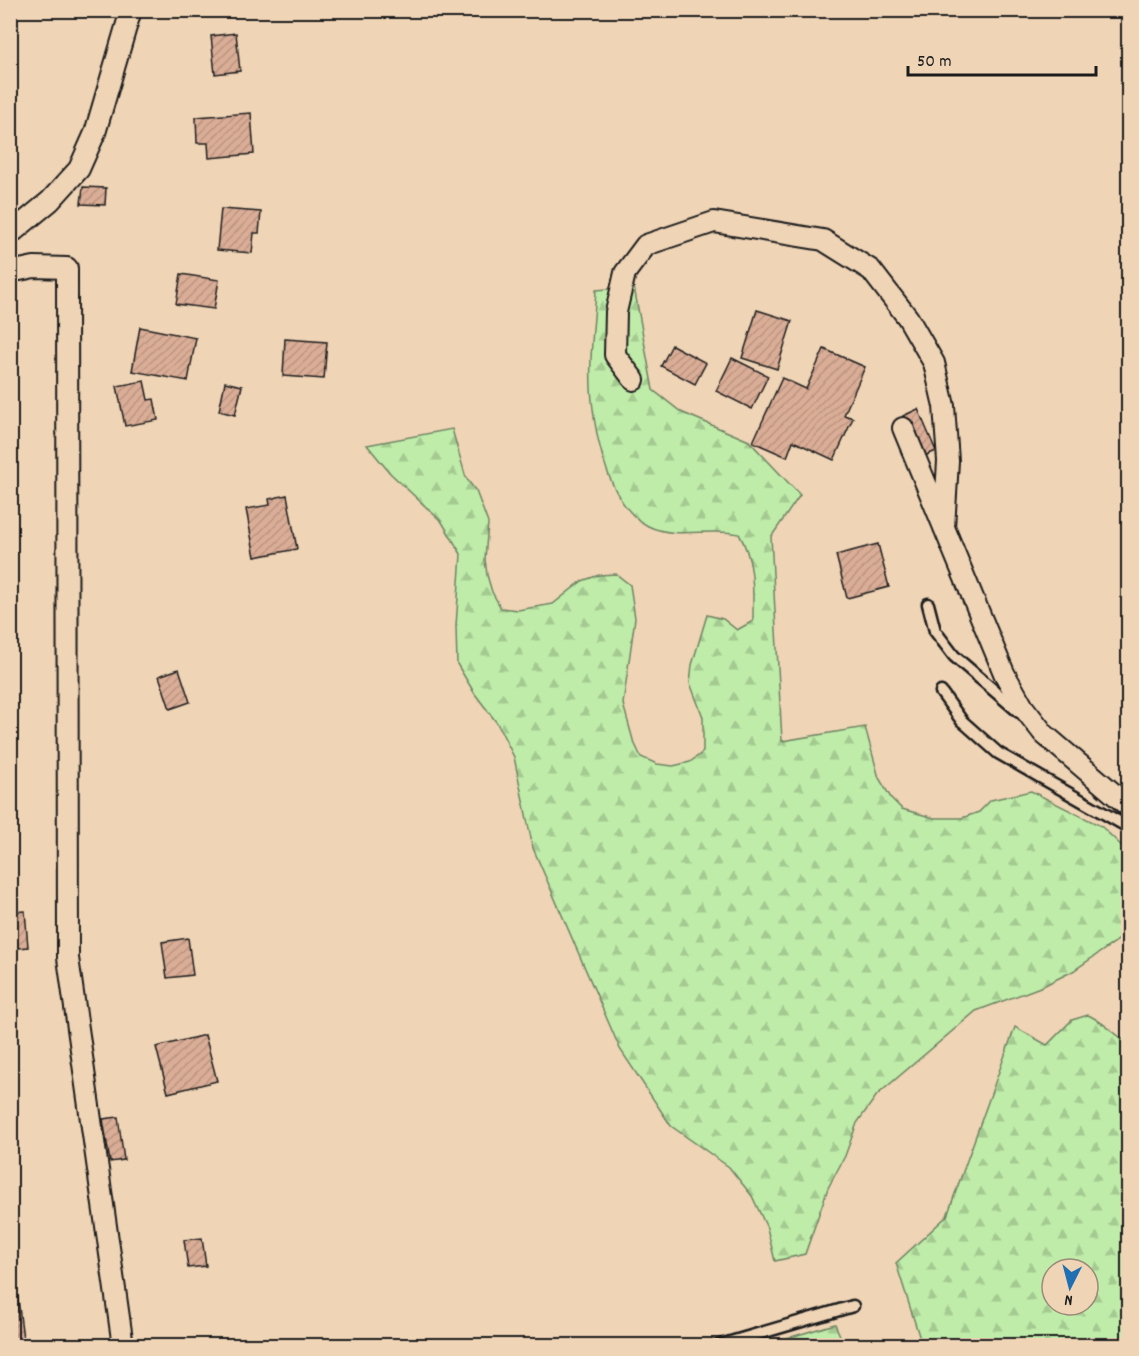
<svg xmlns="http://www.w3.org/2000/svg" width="1139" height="1356" viewBox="0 0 1139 1356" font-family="Dekko,sans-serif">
<defs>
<pattern id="forest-firs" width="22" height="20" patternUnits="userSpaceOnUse" patternTransform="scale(1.5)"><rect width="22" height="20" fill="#bfeca9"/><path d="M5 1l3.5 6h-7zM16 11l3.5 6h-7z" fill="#a4ca91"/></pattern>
<pattern id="building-hatch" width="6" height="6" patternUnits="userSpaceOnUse" patternTransform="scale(1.5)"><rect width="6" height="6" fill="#daad96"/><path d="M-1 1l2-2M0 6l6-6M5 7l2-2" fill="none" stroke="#ba9481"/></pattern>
</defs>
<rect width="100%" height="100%" fill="#efd4b6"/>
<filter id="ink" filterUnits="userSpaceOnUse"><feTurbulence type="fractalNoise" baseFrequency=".0167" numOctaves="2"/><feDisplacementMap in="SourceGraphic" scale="12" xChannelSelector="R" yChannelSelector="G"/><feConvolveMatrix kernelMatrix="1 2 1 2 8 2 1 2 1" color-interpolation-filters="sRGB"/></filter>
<g filter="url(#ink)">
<path fill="url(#forest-firs)" stroke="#6e8462" stroke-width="1.5" fill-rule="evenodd" d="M 634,287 L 653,390 L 681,412 L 749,441 L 800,495 L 771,537 L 782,741 L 865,727 L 879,778 L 891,798 L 902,809 L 934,818 L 962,818 L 979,812 L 991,800 L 1031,791 L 1101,826 L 1128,852 L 1128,933 L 1073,971 L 1043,986 L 976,1011 L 877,1095 L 857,1123 L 845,1156 L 828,1188 L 805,1254 L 775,1261 L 767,1228 L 752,1196 L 729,1167 L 671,1126 L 620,1049 L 533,848 L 514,757 L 497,723 L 475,694 L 457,664 L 456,626 L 461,554 L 442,522 L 390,473 L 367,445 L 452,429 L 466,478 L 476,491 L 488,523 L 485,559 L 487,575 L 492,592 L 501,608 L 518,610 L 553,604 L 582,581 L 599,575 L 616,574 L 630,585 L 635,618 L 623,704 L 633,740 L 641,757 L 657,764 L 673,766 L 690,762 L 703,752 L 703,717 L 690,683 L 692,665 L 707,615 L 723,619 L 737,630 L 753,621 C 753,590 755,561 739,534 C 710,527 676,540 648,526 C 610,507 596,440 592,401 C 588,365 594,326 596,290 Z
M 1088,1015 C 1104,1022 1114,1034 1128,1043 L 1128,1345 L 922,1345 L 896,1263 L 947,1216 L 1015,1027 L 1047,1045 L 1072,1020 ZM 1052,1269 L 1088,1269 L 1088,1305 L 1052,1305 Z
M 835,1324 L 844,1345 L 764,1345 Z"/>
<path fill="url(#building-hatch)" stroke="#1c1c1c" stroke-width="1.5" d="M 236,33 L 240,71 L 215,74 L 211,36 Z
M 10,87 L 17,88 L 12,133 L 10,133 Z
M 251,113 L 254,154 L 209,158 L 208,143 L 197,143 L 196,117 Z
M 83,187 L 106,188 L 105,205 L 81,204 Z
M 221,209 L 261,212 L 259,233 L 254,233 L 252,253 L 217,250 Z
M 181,274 L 219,280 L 214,309 L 176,304 Z
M 757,310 L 792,321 L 777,369 L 742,358 Z
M 140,327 L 196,338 L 188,381 L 132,371 Z
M 285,339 L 327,342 L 324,379 L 283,376 Z
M 672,345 L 706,363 L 695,384 L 661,366 Z
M 824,349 L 865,367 L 844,415 L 853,418 L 834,460 L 793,441 L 787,457 L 753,442 L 782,378 L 806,389 Z
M 732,358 L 768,376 L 752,409 L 716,391 Z
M 144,381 L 148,400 L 154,399 L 158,420 L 125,426 L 117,386 Z
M 225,382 L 242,386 L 235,415 L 219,411 Z
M 918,409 L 936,451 L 920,458 L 903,416 Z
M 287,495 L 297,549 L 255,557 L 246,509 L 270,505 L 269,499 Z
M 878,544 L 889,587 L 847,598 L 836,555 Z
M 179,669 L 190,702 L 170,709 L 159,676 Z
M 25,911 L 28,947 L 10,949 L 10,912 Z
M 188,938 L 193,975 L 167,978 L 162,942 Z
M 205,1035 L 217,1081 L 168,1093 L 156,1047 Z
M 118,1117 L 124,1160 L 110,1162 L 103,1119 Z
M 10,1237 L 24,1346 L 10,1346 Z
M 202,1238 L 206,1266 L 188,1268 L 184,1240 Z"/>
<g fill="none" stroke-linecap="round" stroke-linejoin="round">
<defs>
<path id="service" d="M 928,604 L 935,631 L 954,656 L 1019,712
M 941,692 L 962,721 L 998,753 L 1128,827
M 717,1346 L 853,1306"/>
<path id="minor" d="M 10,234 L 50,201 L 79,169 L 95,133 L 131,10
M 10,272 L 34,267 L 67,268 L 68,958 L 123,1346
M 634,380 L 615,355 L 616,312 L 625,273 L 646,245 L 714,222 L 823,240 L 871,270 L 908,318 L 934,363 L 944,406 L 948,461 L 944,528
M 903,428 L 1004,673 L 1023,707 L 1044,734 L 1128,806"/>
</defs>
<use href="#service" stroke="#1c1c1c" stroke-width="15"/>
<use href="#minor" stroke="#1c1c1c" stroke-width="24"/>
<use href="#service" stroke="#efd4b6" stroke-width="10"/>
<use href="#minor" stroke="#efd4b6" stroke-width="20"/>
</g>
</g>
<rect width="1139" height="1356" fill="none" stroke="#efd4b6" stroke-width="36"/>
<rect x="18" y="18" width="1103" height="1320" fill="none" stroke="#1c1c1c" stroke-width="2" filter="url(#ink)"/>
<g transform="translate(1070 1287) rotate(186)"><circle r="28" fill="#efd4b6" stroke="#9b8a78" stroke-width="1.5"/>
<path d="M0-4.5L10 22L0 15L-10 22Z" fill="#1f6fb2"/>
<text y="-9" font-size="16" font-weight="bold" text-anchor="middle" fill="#1c1c1c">N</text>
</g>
<path d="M908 66v9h188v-9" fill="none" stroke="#1c1c1c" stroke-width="3"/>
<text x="917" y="66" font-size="18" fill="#1c1c1c" stroke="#efd4b6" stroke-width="4.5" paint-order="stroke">50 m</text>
</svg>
